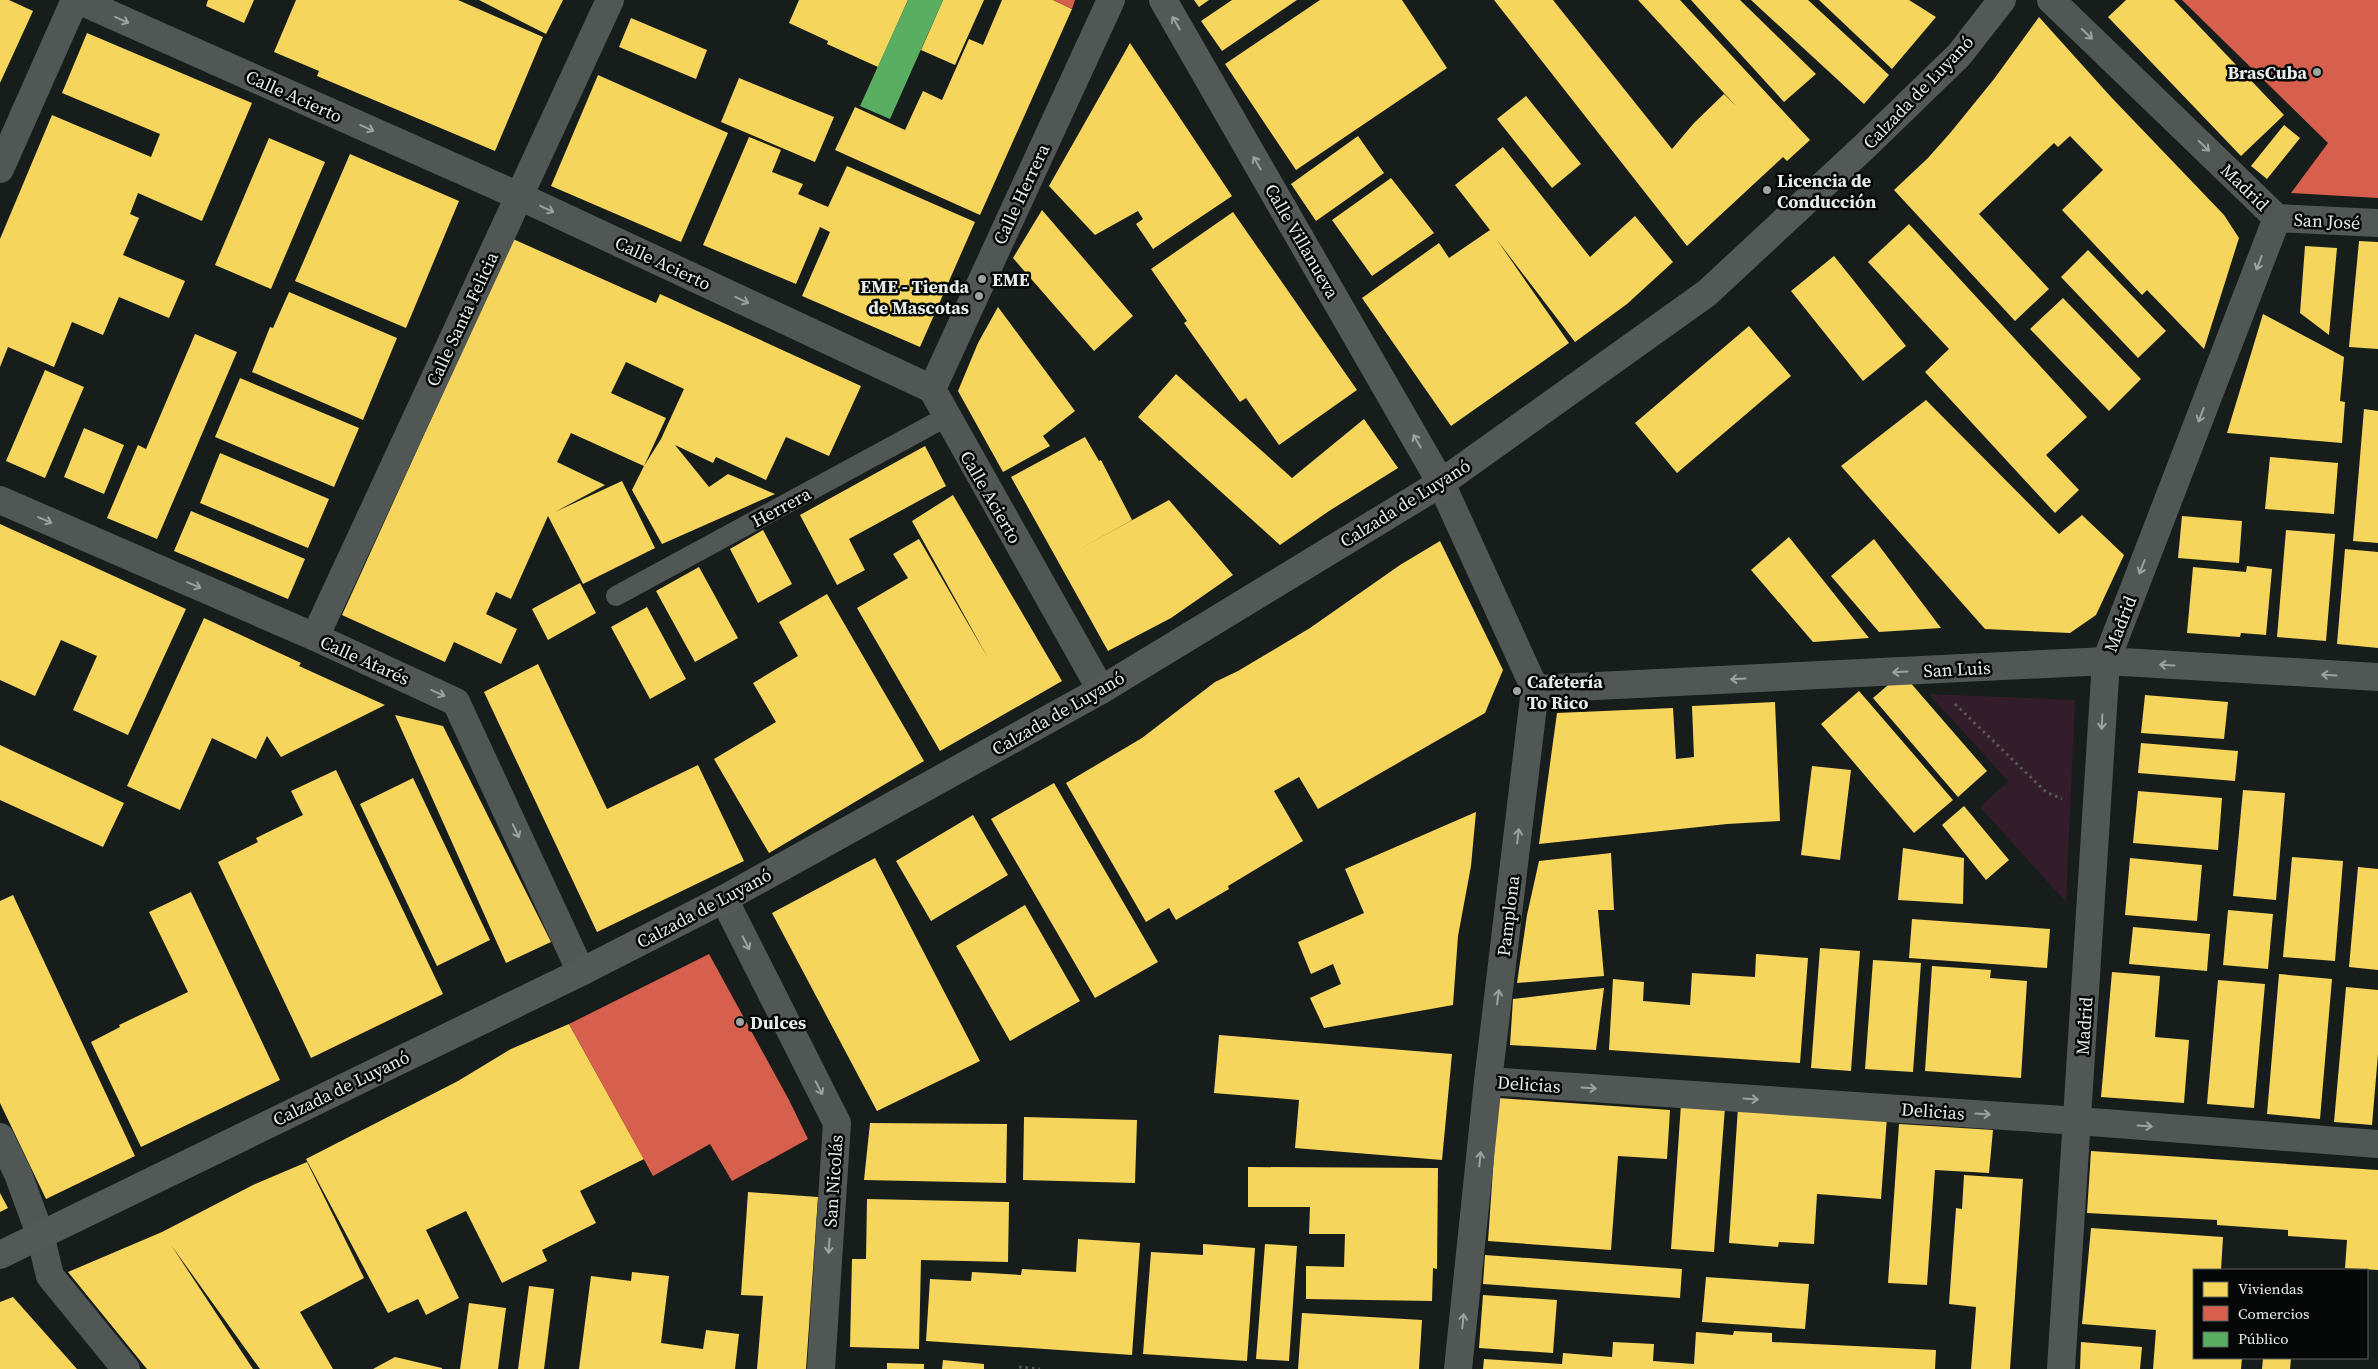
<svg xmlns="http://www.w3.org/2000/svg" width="2378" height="1369" viewBox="0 0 2378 1369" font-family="'Source Serif 4',serif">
<rect width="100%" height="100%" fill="#171d1a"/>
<path fill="#331d2a" d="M 1929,694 L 2075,700 L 2066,902 L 1980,807 L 2008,781 Z"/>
<path fill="#f6d55c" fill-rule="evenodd" d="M 0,0 L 9,0 L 33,11 L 0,83 Z
M 208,0 L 254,0 L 244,23 L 206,6 Z
M 296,0 L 458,0 L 543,37 L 495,151 L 317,76 L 319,71 L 274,52 Z
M 479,0 L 563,0 L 546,34 Z
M 799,0 L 908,0 L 878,67 L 827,44 L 828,41 L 789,23 Z
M 943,0 L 984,0 L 955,65 L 921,50 Z
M 1002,0 L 1053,0 L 1072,9 L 980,215 L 835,150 L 855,107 L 905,130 L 923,91 L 942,100 L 969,39 L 983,45 Z
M 1194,0 L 1209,0 L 1199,7 Z
M 1232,0 L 1297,0 L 1222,51 L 1201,21 Z
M 1320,0 L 1402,0 L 1447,68 L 1296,170 L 1225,64 Z
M 1494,0 L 1553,0 L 1672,149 L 1694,123 L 1724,94 L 1736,106 L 1638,0 L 1680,0 L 1810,140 L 1787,161 L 1783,157 L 1687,246 Z
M 1691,0 L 1740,0 L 1816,74 L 1784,102 Z
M 1751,0 L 1808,0 L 1889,75 L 1864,104 Z
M 1819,0 L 1909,0 L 1936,17 L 1892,69 Z
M 2126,0 L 2174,0 L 2284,115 L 2241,156 L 2108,17 Z
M 2039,17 L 2111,97 L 2224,215 L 2239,238 L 2204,349 L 2147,290 L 2142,295 L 2062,210 L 2103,170 L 2070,136 L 2058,147 L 2054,143 L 1979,214 L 2049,289 L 2015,321 L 1894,190 L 1928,158 L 1951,132 L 1994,79 Z
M 631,18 L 707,50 L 696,79 L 619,47 Z
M 87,33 L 252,103 L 202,221 L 138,193 L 130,214 L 139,218 L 123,255 L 185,281 L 169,318 L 119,297 L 103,335 L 72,322 L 54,367 L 8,347 L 0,367 L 0,239 L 52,115 L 151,157 L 160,134 L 62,93 Z
M 1130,43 L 1232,196 L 1153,249 L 1136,224 L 1143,219 L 1138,211 L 1095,235 L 1049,186 Z
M 598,75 L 728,133 L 681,242 L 551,186 Z
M 739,78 L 834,117 L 815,162 L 721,122 Z
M 1526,96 L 1581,164 L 1552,188 L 1497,119 Z
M 2284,125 L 2300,138 L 2267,179 L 2251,166 Z
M 1358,136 L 1384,173 L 1316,221 L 1291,184 Z
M 749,137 L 781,150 L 772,172 L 803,184 L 798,194 L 828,207 L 847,166 L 975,222 L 920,347 L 802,296 L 830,232 L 820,227 L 796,284 L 703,245 Z
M 269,138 L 325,162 L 271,289 L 215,265 Z
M 1503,147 L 1590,257 L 1635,216 L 1673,262 L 1627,304 L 1575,342 L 1497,240 L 1569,343 L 1451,426 L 1362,298 L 1439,243 L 1449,258 L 1490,230 L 1455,185 Z
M 350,154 L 459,201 L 406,328 L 295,281 Z
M 1391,178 L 1434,233 L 1372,276 L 1332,220 Z
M 1042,210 L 1133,316 L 1094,351 L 1013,258 Z
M 1233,212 L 1357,390 L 1279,445 L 1246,398 L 1240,402 L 1184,323 L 1187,321 L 1151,269 Z
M 1909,224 L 2087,417 L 2046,455 L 2079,490 L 2055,513 L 1925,372 L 1949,349 L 1868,262 Z
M 513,239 L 656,303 L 660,294 L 861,386 L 829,456 L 786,437 L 766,480 L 716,457 L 713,463 L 675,445 L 709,487 L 728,474 L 775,494 L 662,544 L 632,490 L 644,466 L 571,433 L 557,462 L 605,485 L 555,512 L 622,481 L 655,548 L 583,584 L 548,516 L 511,599 L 496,592 L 486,614 L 517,629 L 501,664 L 454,642 L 445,662 L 342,615 ZM 626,362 L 684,389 L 661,439 L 644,466 L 666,418 L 611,393 Z
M 2359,241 L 2378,242 L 2378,349 L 2349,347 Z
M 2305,246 L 2337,248 L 2329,335 L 2300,313 Z
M 2088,250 L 2166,331 L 2138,358 L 2061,277 Z
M 1834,256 L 1906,346 L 1863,381 L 1791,291 Z
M 289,292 L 397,338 L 363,420 L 252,372 L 270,327 L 273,328 Z
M 2063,298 L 2141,379 L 2109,411 L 2030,329 Z
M 998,307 L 1075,411 L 1043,436 L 1050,446 L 1003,472 L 958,391 L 978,343 Z
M 2263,314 L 2344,357 L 2340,401 L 2345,402 L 2342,443 L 2227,433 Z
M 1749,326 L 1791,376 L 1677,473 L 1635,423 Z
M 195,334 L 237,352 L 157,539 L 107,518 L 138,445 L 146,449 Z
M 45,370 L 84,387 L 45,478 L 6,461 Z
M 1176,374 L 1292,478 L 1364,419 L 1398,468 L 1329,511 L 1280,545 L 1138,417 Z
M 240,378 L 359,428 L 334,487 L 215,437 Z
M 1926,400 L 2059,534 L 2082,515 L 2124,555 L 2096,615 L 2070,633 L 1985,629 L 1841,466 Z
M 2364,409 L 2378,411 L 2378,543 L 2353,541 Z
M 84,428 L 124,445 L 104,494 L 64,477 Z
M 1085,437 L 1099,461 L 1101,460 L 1132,520 L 1072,553 L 1169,500 L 1233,575 L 1171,618 L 1108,651 L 1011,477 Z
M 925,446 L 946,486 L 849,539 L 865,570 L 837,585 L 800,515 Z
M 220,453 L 329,499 L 308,548 L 200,503 Z
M 2270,457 L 2338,463 L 2334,514 L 2265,509 Z
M 953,495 L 1062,681 L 940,751 L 857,608 L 908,578 L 893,554 L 919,539 L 988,658 L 912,521 Z
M 191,511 L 305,559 L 288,599 L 174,551 Z
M 2182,516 L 2242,521 L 2239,563 L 2178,558 Z
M 0,524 L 186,609 L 128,735 L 73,710 L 97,656 L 61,640 L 35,696 L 0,680 Z
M 763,530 L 792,584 L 758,603 L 730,549 Z
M 2286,530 L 2335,534 L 2326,641 L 2277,637 Z
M 1789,537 L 1869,638 L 1813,642 L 1751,570 Z
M 1874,539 L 1941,628 L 1879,632 L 1831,576 Z
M 1440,541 L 1503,670 L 1485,713 L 1318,809 L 1299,777 L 1274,791 L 1303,841 L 1228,886 L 1229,889 L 1176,920 L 1169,908 L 1146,922 L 1066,783 L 1142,738 L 1215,682 L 1238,671 L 1310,628 L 1400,565 Z
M 2345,549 L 2378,552 L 2378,648 L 2337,644 Z
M 2247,566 L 2272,569 L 2266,635 L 2241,633 L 2240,637 L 2187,633 L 2193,567 L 2246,572 Z
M 699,567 L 738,638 L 695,662 L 656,591 Z
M 580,583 L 596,613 L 548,640 L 532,609 Z
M 827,594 L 924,761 L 769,853 L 714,759 L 776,722 L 753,683 L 798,656 L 779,622 Z
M 647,607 L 686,679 L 650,699 L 611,627 Z
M 204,618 L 301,663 L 299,666 L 385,705 L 281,757 L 267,736 L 256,759 L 212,738 L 180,810 L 127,786 Z
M 538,664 L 607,809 L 698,765 L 744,861 L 597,932 L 484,692 Z
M 1902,673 L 1987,771 L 1958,797 L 1873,698 Z
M 1859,691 L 1953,800 L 1914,833 L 1821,724 Z
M 2145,695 L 2228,702 L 2224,739 L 2141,733 Z
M 1775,702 L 1780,821 L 1727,824 L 1539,844 L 1557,713 L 1673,708 L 1676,759 L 1694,757 L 1692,706 Z
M 395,715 L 443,726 L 551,942 L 506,963 Z
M 2141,743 L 2238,751 L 2235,781 L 2138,773 Z
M 0,745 L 124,803 L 103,847 L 0,800 Z
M 1812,766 L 1851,770 L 1840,860 L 1801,855 Z
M 336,770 L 443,994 L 311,1058 L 218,862 L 258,842 L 256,838 L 303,815 L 291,791 Z
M 413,778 L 490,940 L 437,966 L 360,804 Z
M 1054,783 L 1158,962 L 1095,998 L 991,819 Z
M 2243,790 L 2285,793 L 2276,900 L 2233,896 Z
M 2138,791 L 2222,798 L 2218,850 L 2133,843 Z
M 1964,806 L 2009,860 L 1986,880 L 1942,825 Z
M 1476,812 L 1471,866 L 1458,936 L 1453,1005 L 1324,1028 L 1310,998 L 1341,984 L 1333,964 L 1311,974 L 1298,942 L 1364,913 L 1345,869 Z
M 973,815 L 1008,875 L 931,921 L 896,861 Z
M 1903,848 L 1964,858 L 1963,904 L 1898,900 Z
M 1611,853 L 1614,910 L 1598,910 L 1604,976 L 1517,983 L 1527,915 L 1539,861 Z
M 2292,857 L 2343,861 L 2335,961 L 2283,957 Z
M 875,858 L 980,1061 L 877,1111 L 772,913 Z
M 2130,858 L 2202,865 L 2197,921 L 2125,915 Z
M 2358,867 L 2378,869 L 2378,970 L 2349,967 Z
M 191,892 L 280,1080 L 141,1147 L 91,1042 L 120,1027 L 119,1025 L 188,992 L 149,912 Z
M 13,895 L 135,1156 L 46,1199 L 0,1103 L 0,901 Z
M 1025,905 L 1080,1001 L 1010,1041 L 956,946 Z
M 2228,910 L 2273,914 L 2268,969 L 2223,965 Z
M 1912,919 L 2050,929 L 2047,968 L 1909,958 Z
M 2133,927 L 2210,934 L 2207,971 L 2129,964 Z
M 1820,948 L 1860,951 L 1851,1071 L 1811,1068 Z
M 1756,954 L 1808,958 L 1800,1063 L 1609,1050 L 1613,979 L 1644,982 L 1643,1001 L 1690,1005 L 1692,973 L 1755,977 Z
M 1873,960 L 1921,963 L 1913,1072 L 1865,1069 Z
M 1932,966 L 1991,970 L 1990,978 L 2027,981 L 2021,1078 L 1925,1071 Z
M 2112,972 L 2160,976 L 2155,1037 L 2189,1040 L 2184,1103 L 2101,1097 Z
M 2279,974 L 2332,979 L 2320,1119 L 2267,1114 Z
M 2218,980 L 2265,984 L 2254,1108 L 2207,1104 Z
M 2346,987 L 2378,990 L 2378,1054 L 2372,1125 L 2334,1122 Z
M 1604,988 L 1596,1050 L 1510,1045 L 1513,999 Z
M 569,1024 L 644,1159 L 580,1191 L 596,1223 L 542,1250 L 547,1261 L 502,1283 L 466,1211 L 426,1230 L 459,1298 L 426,1315 L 418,1299 L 388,1313 L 306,1159 L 458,1081 L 511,1049 Z
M 1219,1035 L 1452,1054 L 1442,1160 L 1295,1148 L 1299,1100 L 1214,1093 Z
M 1498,1098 L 1670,1110 L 1667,1159 L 1618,1156 L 1611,1250 L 1488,1241 Z
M 1681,1104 L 1725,1107 L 1714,1252 L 1671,1249 Z
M 1738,1107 L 1887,1117 L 1881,1199 L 1817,1194 L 1814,1244 L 1779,1242 L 1778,1247 L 1729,1243 Z
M 1024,1117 L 1137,1120 L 1135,1183 L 1023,1180 Z
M 870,1123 L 1007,1124 L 1006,1183 L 864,1180 Z
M 1899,1124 L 1993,1130 L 1989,1173 L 1935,1170 L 1927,1285 L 1888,1283 Z
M 2091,1151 L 2378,1170 L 2378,1270 L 2345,1268 L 2347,1240 L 2288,1236 L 2288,1230 L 2217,1225 L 2217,1220 L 2087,1213 Z
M 307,1162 L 364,1278 L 300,1312 L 333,1369 L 260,1369 L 171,1245 L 253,1369 L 147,1369 L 68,1272 L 162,1232 L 253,1185 Z
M 1248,1167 L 1438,1168 L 1437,1269 L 1433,1268 L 1432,1301 L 1306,1299 L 1306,1266 L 1344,1267 L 1345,1234 L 1309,1234 L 1310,1207 L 1248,1207 Z
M 1964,1175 L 2023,1179 L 2010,1369 L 1971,1369 L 1976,1307 L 1949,1304 L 1956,1208 L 1962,1209 Z
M 748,1192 L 818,1197 L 806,1369 L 757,1369 L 763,1296 L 741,1295 Z
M 0,1193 L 8,1208 L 0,1212 Z
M 867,1199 L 1009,1202 L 1008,1262 L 921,1260 L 919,1349 L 850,1347 L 852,1259 L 866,1259 Z
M 2091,1228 L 2223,1237 L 2221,1270 L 2194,1270 L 2194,1358 L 2242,1358 L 2241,1369 L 2153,1369 L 2156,1330 L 2082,1324 Z
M 1078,1239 L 1140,1243 L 1132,1355 L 926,1341 L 930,1279 L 971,1281 L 972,1272 L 1021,1275 L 1022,1269 L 1076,1272 Z
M 1203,1244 L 1255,1248 L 1247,1361 L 1143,1354 L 1151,1252 L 1203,1255 Z
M 1265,1244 L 1297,1246 L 1289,1361 L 1256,1359 Z
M 1485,1255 L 1682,1269 L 1680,1298 L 1483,1284 Z
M 632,1272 L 669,1276 L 661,1343 L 703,1349 L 706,1330 L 739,1334 L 735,1369 L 579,1369 L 591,1276 L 631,1281 Z
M 1706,1277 L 1809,1284 L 1805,1329 L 1702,1322 Z
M 529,1286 L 554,1289 L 544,1369 L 518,1369 Z
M 1483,1295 L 1557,1300 L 1553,1353 L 1479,1348 Z
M 13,1297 L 77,1369 L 0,1369 L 0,1302 Z
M 469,1303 L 506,1308 L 498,1369 L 460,1369 Z
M 1302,1313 L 1422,1320 L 1419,1369 L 1298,1369 Z
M 1734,1331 L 1772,1333 L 1772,1342 L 1936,1350 L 1935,1369 L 1483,1369 L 1484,1359 L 1562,1364 L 1563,1353 L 1612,1357 L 1613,1342 L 1654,1344 L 1653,1361 L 1694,1364 L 1696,1332 L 1733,1335 Z
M 2081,1342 L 2142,1347 L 2140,1369 L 2080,1369 Z
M 395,1357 L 442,1368 L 442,1369 L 373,1369 Z
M 2263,1358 L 2291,1358 L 2290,1369 L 2262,1369 Z
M 943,1360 L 984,1364 L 984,1369 L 942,1369 Z
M 887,1363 L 924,1364 L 924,1369 L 887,1369 Z"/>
<path fill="#d6604d" d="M 1053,0 L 1075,0 L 1072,9 Z
M 2182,0 L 2378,0 L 2378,198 L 2291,193 L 2328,143 Z
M 709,954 L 789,1100 L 808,1139 L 732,1181 L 710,1144 L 653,1176 L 569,1024 Z"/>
<path fill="#5aae61" d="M 908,0 L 943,0 L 890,119 L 860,106 Z"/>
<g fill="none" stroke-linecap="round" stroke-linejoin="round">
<path stroke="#545957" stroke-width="3" stroke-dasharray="2.5 4" stroke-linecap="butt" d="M 1955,704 L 2046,792 L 2062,799
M 1019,1367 L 1040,1369"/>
<path stroke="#515755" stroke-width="20" d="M 616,596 L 946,417"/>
<path stroke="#515755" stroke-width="28" d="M 78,0 L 519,196 L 932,389 L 1101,690
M 2051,0 L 2277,218
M 0,169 L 75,0
M 2277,218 L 2378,223
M 932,389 L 1111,0
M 1441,483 L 1535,689 L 1488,1081 L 1458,1369
M 0,500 L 315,637 L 456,702 L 581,972
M 315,637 L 610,0
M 1535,689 L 2106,661 L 2378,677
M 724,899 L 837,1123 L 821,1369
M 1488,1081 L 2078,1121 L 2378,1144
M 0,1137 L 18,1174 L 40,1234 L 50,1276 L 126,1369
M 2061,1369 L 2106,661 L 2277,218"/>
<path stroke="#525956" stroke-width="28" d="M 1163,0 L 1441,483
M 0,1255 L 581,972 L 724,899 L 1101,690 L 1441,483 L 1707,293 L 1863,148 L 1959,55 L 2002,0"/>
</g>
<defs><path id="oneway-shaft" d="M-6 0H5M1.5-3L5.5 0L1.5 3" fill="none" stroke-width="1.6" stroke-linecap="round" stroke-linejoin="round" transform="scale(1.25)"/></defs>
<g stroke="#9ba29f">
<use href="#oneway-shaft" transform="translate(122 20) rotate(24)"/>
<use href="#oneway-shaft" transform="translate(2087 34) rotate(44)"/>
<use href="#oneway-shaft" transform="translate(367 128) rotate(24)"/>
<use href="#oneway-shaft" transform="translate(2204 146) rotate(44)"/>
<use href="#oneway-shaft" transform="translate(547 209) rotate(25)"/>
<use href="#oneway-shaft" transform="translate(2259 263) rotate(111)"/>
<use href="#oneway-shaft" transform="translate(742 300) rotate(25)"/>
<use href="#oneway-shaft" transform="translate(2201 415) rotate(111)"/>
<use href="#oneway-shaft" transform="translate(45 520) rotate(23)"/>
<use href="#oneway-shaft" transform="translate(2142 567) rotate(111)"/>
<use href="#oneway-shaft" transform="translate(194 585) rotate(23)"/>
<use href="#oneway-shaft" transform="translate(2167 665) rotate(-177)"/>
<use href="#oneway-shaft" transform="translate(1900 672) rotate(177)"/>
<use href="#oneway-shaft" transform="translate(2329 675) rotate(-177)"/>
<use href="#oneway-shaft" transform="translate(1738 679) rotate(177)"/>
<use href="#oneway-shaft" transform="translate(438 693) rotate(24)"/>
<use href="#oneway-shaft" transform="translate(2102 722) rotate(93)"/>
<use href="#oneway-shaft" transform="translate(516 831) rotate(65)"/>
<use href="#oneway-shaft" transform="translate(1518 836) rotate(-83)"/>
<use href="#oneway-shaft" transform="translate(746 943) rotate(63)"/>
<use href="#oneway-shaft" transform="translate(1498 997) rotate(-83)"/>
<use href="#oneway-shaft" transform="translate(819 1088) rotate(63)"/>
<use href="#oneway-shaft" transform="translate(1589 1088) rotate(4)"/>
<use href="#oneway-shaft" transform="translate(1751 1099) rotate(4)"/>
<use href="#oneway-shaft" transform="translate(1983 1114) rotate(4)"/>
<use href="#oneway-shaft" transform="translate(2145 1126) rotate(4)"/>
<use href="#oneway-shaft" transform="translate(1480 1159) rotate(-84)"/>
<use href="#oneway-shaft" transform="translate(829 1246) rotate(94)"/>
<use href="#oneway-shaft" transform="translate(1463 1321) rotate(-84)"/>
</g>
<g stroke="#9ca2a0">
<use href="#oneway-shaft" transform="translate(1176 23) rotate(-120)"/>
<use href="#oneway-shaft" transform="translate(1257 163) rotate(-120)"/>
<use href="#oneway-shaft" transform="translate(1417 441) rotate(-120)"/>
</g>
<g fill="#9da4a1" stroke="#050807" stroke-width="2">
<circle cx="2317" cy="72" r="5"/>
<circle cx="1767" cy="190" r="5"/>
<circle cx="982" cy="279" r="5"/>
<circle cx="979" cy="296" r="5"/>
<circle cx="1517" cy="691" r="5"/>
<circle cx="740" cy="1022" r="5"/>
</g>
<g text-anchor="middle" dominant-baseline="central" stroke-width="5" stroke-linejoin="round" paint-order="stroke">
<g font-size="18" font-weight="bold" fill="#e5ece9" stroke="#050807" text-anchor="start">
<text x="2307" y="72" text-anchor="end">BrasCuba</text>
<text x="1777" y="180">Licencia de<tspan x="1777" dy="21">Conducción</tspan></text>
<text x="992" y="279">EME</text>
<text x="969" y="286" text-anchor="end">EME - Tienda<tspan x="969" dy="21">de Mascotas</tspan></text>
<text x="1527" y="681">Cafetería<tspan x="1527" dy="21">To Rico</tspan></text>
<text x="750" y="1022">Dulces</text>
</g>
<g font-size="18" fill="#e5ece9" stroke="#050807">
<text transform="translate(1918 92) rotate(-46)">Calzada de Luyanó</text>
<text transform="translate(294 96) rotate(24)">Calle Acierto</text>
<text transform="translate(2245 187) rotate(44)">Madrid</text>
<text transform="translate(1021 194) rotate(-65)">Calle Herrera</text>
<text transform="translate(2327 221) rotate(3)">San José</text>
<text transform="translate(1302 241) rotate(60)">Calle Villanueva</text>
<text transform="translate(663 263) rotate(25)">Calle Acierto</text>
<text transform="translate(462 319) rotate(-65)">Calle Santa Felicia</text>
<text transform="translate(991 497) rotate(60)">Calle Acierto</text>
<text transform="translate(1405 503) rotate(-32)">Calzada de Luyanó</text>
<text transform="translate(781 507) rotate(-28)">Herrera</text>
<text transform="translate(2120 624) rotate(-69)">Madrid</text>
<text transform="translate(365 660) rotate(24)">Calle Atarés</text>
<text transform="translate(1957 669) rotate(-3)">San Luis</text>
<text transform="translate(1058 713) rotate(-30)">Calzada de Luyanó</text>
<text transform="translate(704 908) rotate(-28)">Calzada de Luyanó</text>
<text transform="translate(1508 916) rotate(-83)">Pamplona</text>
<text transform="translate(2084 1026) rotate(-86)">Madrid</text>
<text transform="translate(1529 1084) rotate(4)">Delicias</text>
<text transform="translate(341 1088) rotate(-26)">Calzada de Luyanó</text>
<text transform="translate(1933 1111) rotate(4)">Delicias</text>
<text transform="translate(833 1181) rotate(-86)">San Nicolás</text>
</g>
</g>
<rect x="2193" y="1269" width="175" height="90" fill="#050807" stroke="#5f6361"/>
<rect x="2203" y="1282" width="25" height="15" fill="#f6d55c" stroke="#5f6361"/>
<text x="2238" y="1294" font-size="15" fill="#e5ece9">Viviendas</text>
<rect x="2203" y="1306" width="25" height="15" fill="#d6604d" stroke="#5f6361"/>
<text x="2238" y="1319" font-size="15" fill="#e5ece9">Comercios</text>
<rect x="2203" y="1332" width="25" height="15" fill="#5aae61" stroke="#5f6361"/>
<text x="2238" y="1344" font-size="15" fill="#e5ece9">Público</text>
</svg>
